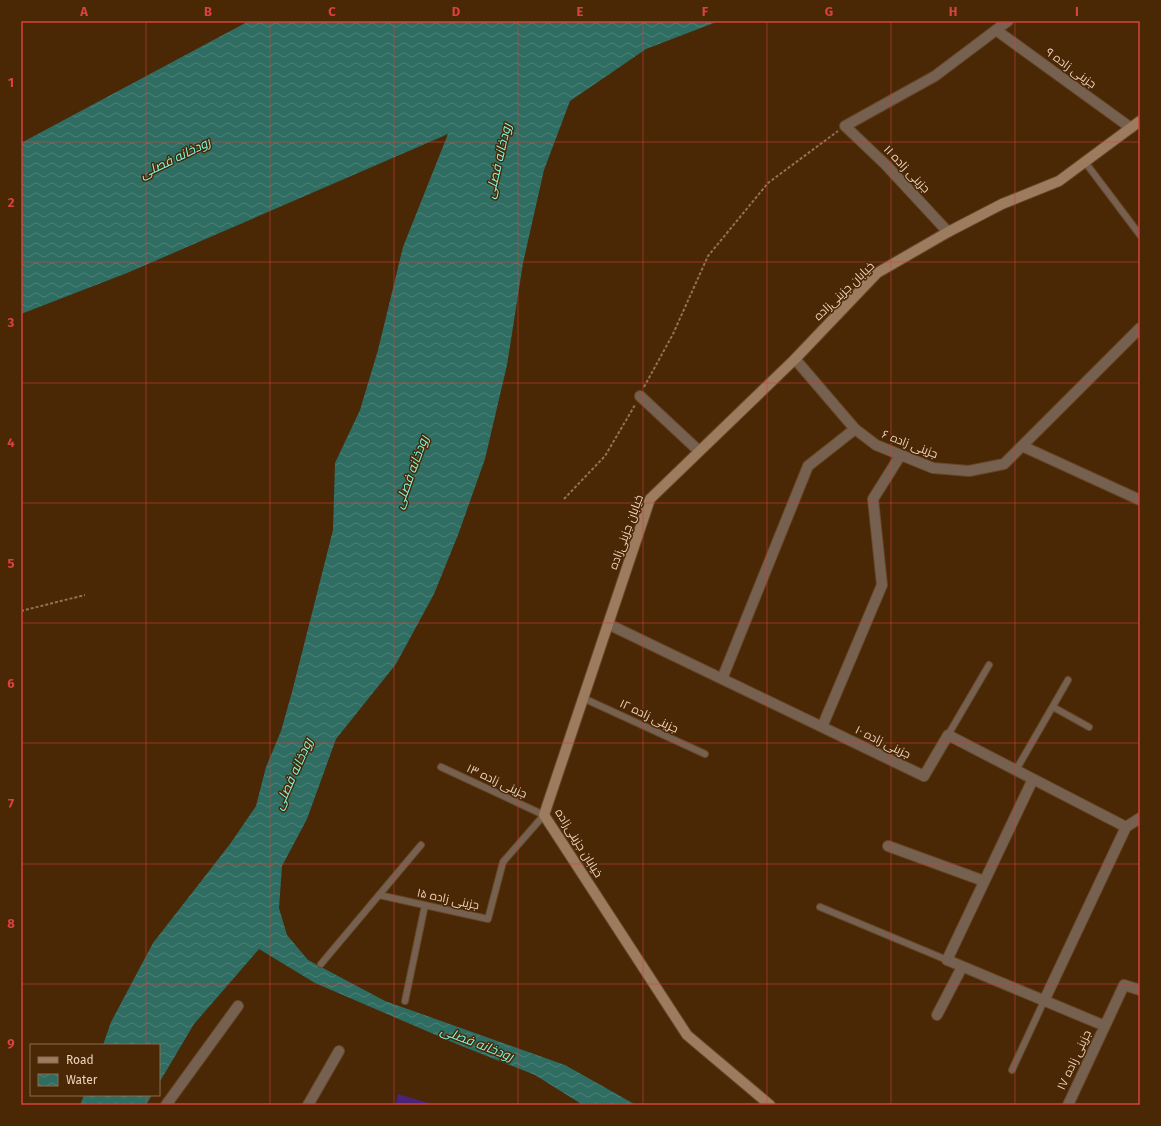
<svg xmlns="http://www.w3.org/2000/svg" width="1161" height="1126" viewBox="0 0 1161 1126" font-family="'Fira Sans',Cairo,sans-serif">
<defs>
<pattern id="water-waves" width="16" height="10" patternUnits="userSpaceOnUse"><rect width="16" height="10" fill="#2f6d62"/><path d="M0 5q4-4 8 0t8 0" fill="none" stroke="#4d8177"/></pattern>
</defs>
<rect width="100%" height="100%" fill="#4a2806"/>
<path fill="#4a2476" d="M 398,1094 L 436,1105 L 395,1105 Z"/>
<path fill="url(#water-waves)" d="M 249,21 L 719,21 L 646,49 L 570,101 L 544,170 L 523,263 L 507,365 L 485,459 L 458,535 L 434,594 L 396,664 L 336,739 L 307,819 L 282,866 L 279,908 L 287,935 L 308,960 L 385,1001 L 565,1065 L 636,1105 L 583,1105 L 535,1075 L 459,1045 L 315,983 L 259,949 L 194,1024 L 159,1083 L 159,1045 L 103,1045 L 111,1022 L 153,943 L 230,844 L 256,806 L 266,767 L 281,731 L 292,692 L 333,530 L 335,463 L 360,410 L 378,350 L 403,247 L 448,134 L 127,273 L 21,314 L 21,143 Z
M 84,1095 L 152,1095 L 146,1105 L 80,1105 Z"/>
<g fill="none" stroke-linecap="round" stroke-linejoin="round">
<defs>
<path id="lane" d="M 1085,162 L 1140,235
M 583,698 L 705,754
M 1053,707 L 1089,727
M 948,735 L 989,665
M 1016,770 L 1068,680
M 379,895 L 488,919 L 503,862 L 544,815 L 441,767
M 820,907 L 947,960
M 321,964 L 421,845
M 405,1001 L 425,905
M 1012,1070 L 1044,1001"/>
<path id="street" d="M 996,30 L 1131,128
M 948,232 L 886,165 L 845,126 L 935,76 L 1008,21
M 795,359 L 855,429 L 876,445 L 933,468 L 969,471 L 1004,464 L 1140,328
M 640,396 L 699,451
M 1022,446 L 1140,500
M 608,624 L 924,776 L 948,735 L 1126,827
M 722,679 L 808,466 L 855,429
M 822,727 L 882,585 L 873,499 L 900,456
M 1033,779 L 947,960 L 1105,1026
M 888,846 L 984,881
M 1044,1001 L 1126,827 L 1140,818
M 937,1015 L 962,967
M 166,1105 L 238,1006
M 308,1105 L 339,1051
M 1068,1105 L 1124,985 L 1140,990"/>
<path id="secondary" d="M 770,1105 L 687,1035 L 544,815 L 650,499 L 795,359 L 877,273 L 948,232 L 1002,204 L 1059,181 L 1140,121"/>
</defs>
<use href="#lane" stroke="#674727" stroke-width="8"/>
<use href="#street" stroke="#674727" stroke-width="12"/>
<use href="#secondary" stroke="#674727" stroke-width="12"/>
<path stroke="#917255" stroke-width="2" stroke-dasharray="3 2" stroke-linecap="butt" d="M 644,387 L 673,334 L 708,256 L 768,183 L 838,131
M 564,499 L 605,456 L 635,405
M 21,611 L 85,595"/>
<use href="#lane" stroke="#766150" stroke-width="6"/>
<use href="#street" stroke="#766150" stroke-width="10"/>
<use href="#secondary" stroke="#9c7b5f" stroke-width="10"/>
</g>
<path fill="none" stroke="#d9423e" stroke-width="1" stroke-opacity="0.55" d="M 146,21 L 146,1045M 270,21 L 270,1105M 394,21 L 394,1105M 518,21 L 518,1105M 643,21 L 643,1105M 767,21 L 767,1105M 891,21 L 891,1105M 1015,21 L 1015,1105M 21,142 L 1140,142M 21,262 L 1140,262M 21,383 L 1140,383M 21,503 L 1140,503M 21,623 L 1140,623M 21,743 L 1140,743M 21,864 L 1140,864M 21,984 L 1140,984M 146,1095 L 146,1105"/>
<g text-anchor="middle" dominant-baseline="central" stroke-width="3" stroke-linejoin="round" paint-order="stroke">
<g font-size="12" fill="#edd2bc" stroke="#4a2806">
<text transform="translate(1071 68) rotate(36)">جزینی زاده ۹</text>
<text transform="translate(907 169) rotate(46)">جزینی زاده ۱۱</text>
<text transform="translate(844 291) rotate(-44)">خیابان جزینی‌زاده</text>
<text transform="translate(910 444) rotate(21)">جزینی زاده ۶</text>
<text transform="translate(626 532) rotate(-70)">خیابان جزینی‌زاده</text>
<text transform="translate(649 716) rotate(25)">جزینی زاده ۱۲</text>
<text transform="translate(883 742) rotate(26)">جزینی زاده ۱۰</text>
<text transform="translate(497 781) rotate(25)">جزینی زاده ۱۳</text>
<text transform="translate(579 843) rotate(58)">خیابان جزینی‌زاده</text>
<text transform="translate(448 899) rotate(12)">جزینی زاده ۱۵</text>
<text transform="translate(1074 1060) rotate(-65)">جزینی زاده ۱۷</text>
</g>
<g font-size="13" font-style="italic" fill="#7cfae5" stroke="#4a2806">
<text transform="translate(175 158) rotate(-26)">رودخانه فصلی</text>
<text transform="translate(498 161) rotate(-77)">رودخانه فصلی</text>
<text transform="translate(411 472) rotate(-70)">رودخانه فصلی</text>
<text transform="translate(293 774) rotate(-66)">رودخانه فصلی</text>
<text transform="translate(477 1043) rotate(21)">رودخانه فصلی</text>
</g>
</g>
<rect width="1161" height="1126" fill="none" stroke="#4a2806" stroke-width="44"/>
<rect x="30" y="1044" width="130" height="52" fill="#4a2806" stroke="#8b6c4f"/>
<rect x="38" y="1057" width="20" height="6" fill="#9c7b5f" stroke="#8b6c4f"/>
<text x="66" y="1064" font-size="12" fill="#edd2bc">Road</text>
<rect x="38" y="1074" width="20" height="12" fill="url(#water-waves)" stroke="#8b6c4f"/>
<text x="66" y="1084" font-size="12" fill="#edd2bc">Water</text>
<rect x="22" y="22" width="1117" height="1082" fill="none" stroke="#d9423e" stroke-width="1.5"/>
<g font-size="13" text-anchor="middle" font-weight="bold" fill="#d9423e">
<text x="84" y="16">A</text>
<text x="208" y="16">B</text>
<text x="332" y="16">C</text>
<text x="456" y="16">D</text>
<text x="580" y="16">E</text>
<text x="705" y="16">F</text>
<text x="829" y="16">G</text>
<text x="953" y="16">H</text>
<text x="1077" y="16">I</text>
<text x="11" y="87">1</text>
<text x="11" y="207">2</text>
<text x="11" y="327">3</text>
<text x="11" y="447">4</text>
<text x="11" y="568">5</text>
<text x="11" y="688">6</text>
<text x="11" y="808">7</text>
<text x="11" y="928">8</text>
<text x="11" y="1048">9</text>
</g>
</svg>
